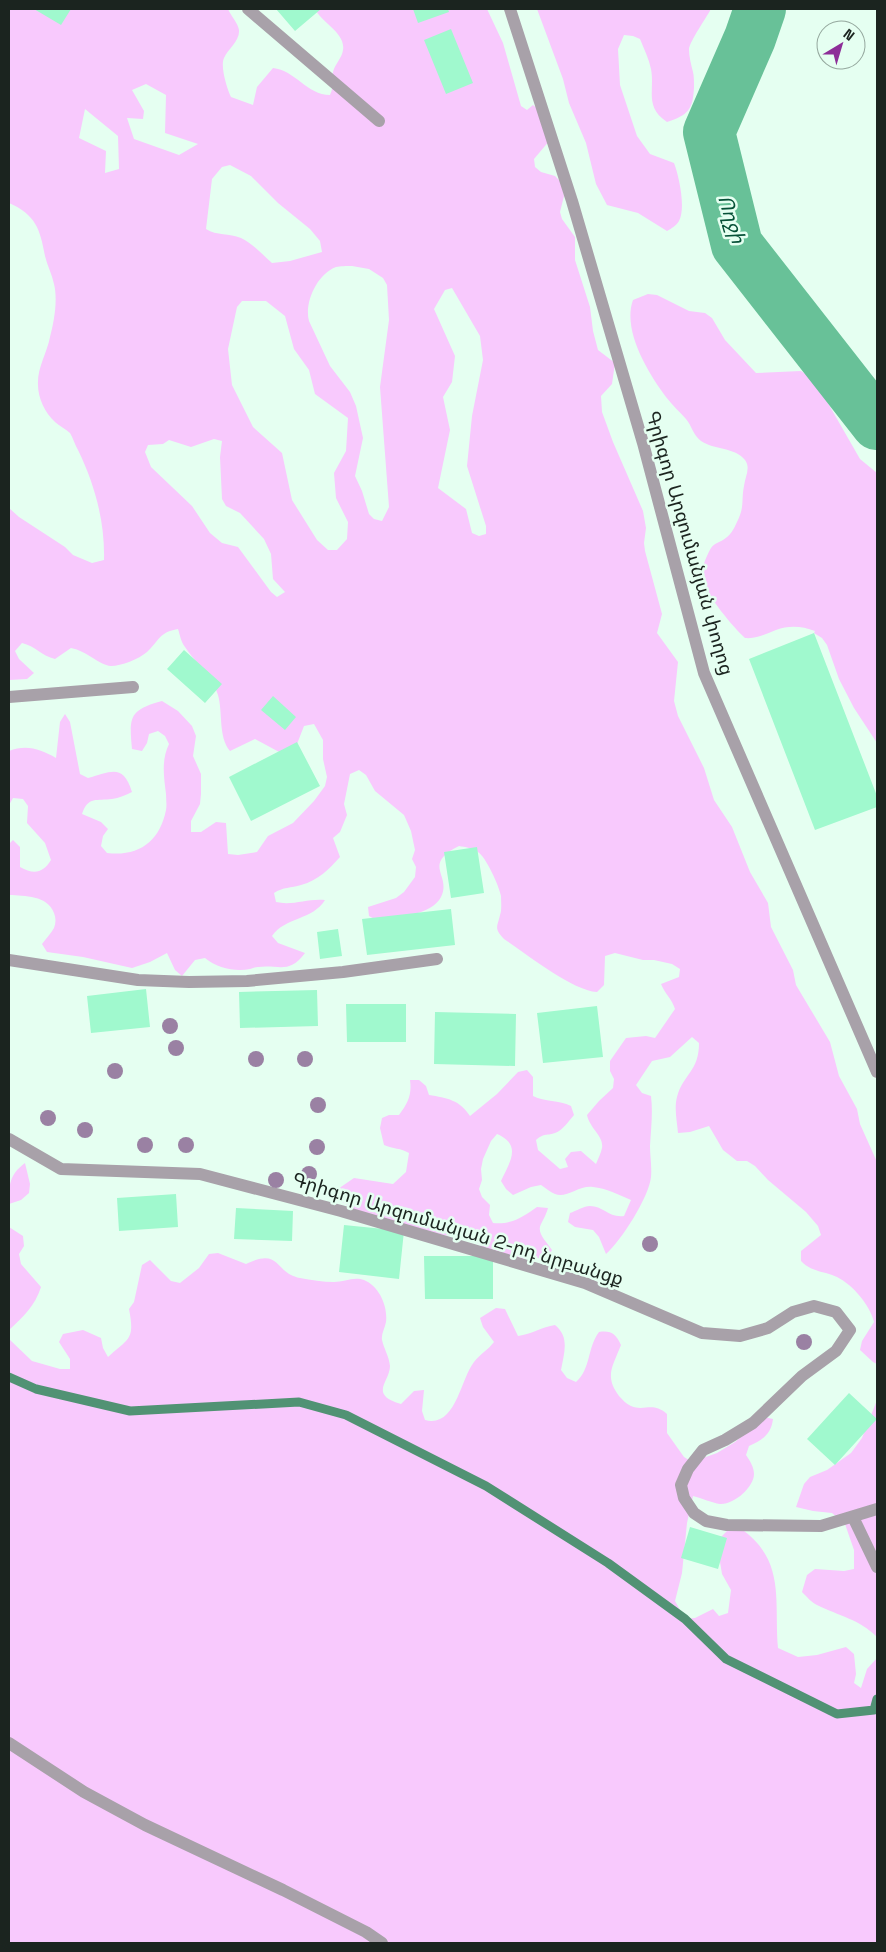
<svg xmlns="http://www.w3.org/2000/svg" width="886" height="1952" viewBox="0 0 886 1952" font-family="'Space Grotesk','Noto Sans Armenian',sans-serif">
<rect width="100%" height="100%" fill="#e5fff1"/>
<path fill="#f8c9fd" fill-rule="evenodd" d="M 9,9 L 228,9 C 231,16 238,23 239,30 C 240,41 228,49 224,58 C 220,66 227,89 231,97 L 253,105 L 257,87 L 273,68 C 295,70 307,95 330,95 C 334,87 332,80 333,72 C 335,64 342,58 343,50 C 346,33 321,22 315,9 L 487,9 L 503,43 L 521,106 L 527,110 L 533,105 L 546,116 L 550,140 L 534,159 L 535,167 L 541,172 L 555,176 L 561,182 L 564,196 L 560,212 L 562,219 L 575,237 L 575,260 L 590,307 L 593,331 L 598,350 L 615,363 L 612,384 L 601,396 L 602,412 L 613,442 L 643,511 L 646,528 L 644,543 L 645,551 L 662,614 L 657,633 L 678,662 L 674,701 L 678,716 L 704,768 L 714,800 L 732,827 L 750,872 L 768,903 L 771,927 L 793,970 L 796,985 L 830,1042 L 839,1076 L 857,1109 L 860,1124 L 877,1162 L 877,1364 L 873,1362 L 860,1350 L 862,1341 L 874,1322 C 870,1305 853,1285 837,1277 C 824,1271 811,1272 801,1261 L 801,1251 L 821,1235 L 818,1226 L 806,1212 L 768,1180 L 755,1166 L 747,1161 L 737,1161 L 723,1150 L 709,1126 L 690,1132 L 678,1133 C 677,1121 674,1108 677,1097 C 683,1074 699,1072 699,1043 L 692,1037 L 670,1057 L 652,1061 L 636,1085 L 642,1093 L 651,1096 C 653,1113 651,1129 650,1146 C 650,1156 652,1167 651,1177 C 649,1197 621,1241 606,1254 L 599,1237 L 593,1230 L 575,1227 L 568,1222 L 570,1213 C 576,1211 584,1206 590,1206 C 603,1206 609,1218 624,1216 L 631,1200 C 619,1195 606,1188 593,1187 C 579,1185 566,1199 555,1194 C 550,1192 546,1188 541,1185 L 531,1187 L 513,1195 L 506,1189 L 501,1181 C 509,1163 523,1145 497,1134 L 491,1141 L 483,1159 L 481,1169 L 482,1180 L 479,1189 L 482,1197 L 490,1205 L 489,1215 L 493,1223 C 511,1225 523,1217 537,1207 L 548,1208 C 546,1215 544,1218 541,1224 C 536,1233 547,1242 552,1250 L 547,1259 L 528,1257 L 518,1262 L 500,1262 L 479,1244 L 463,1236 L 414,1234 L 355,1210 L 339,1200 L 335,1191 L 354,1178 L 393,1184 L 406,1172 L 409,1153 C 401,1148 393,1149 384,1145 L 380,1128 L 382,1118 L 389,1115 L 399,1115 C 408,1103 412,1095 410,1080 L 419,1080 L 426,1086 L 429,1095 C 447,1098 460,1100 470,1116 L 497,1094 L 518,1072 L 527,1070 L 533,1077 L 533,1096 C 545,1102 559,1100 571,1106 L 574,1115 C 568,1122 563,1130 555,1133 C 545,1136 544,1133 536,1140 L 538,1150 L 560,1169 L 568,1167 L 565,1159 L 571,1152 L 581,1151 L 596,1164 C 598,1159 601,1153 602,1148 C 604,1136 590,1129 587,1115 L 599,1101 L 613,1088 L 614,1079 L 610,1071 L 610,1061 L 626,1038 L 646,1036 L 655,1038 L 675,1009 C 672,999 665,994 661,984 L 679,977 L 680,969 L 672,964 L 654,960 L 643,960 L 615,953 L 605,956 L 604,985 L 597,992 C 571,990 527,954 504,939 C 494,928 497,928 500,915 C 502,910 501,901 501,896 C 499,886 486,857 478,852 C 473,848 465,847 459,846 C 421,865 452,875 441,897 C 432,915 395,918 378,921 L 369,916 L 368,907 L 396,898 L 404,892 L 415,877 L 416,867 L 412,859 L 415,850 L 411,831 L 404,815 L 375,791 L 366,775 L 359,770 L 350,774 L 344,804 L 347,815 L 340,832 L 333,838 L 340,857 C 328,870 319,880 301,885 C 291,888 283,887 274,893 L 276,902 C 293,906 308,898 325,900 C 313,920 285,917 272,936 L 278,943 L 305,953 C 289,975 278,964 258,967 C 255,967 253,968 250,969 C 235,972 217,968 205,958 L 195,960 L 182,976 L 175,970 L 167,953 L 150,962 L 132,968 L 83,957 L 47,952 L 42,944 C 46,939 51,933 54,928 C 56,923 56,918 54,913 C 47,895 25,896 9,895 L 9,844 L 13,840 L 20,847 L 20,867 C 34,875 43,873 51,860 L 45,843 L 27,823 L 28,806 L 23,799 L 13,798 L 9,805 L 9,751 C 26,744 41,749 56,758 L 60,722 L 65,714 L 70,722 L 80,774 L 88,778 C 111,772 123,763 132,792 C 126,795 119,798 112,799 C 97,801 88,796 82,814 L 101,822 L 108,829 L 103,836 L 101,846 L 107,853 C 139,857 160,841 166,810 C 167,805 166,799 166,794 C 164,777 161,761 169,744 L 165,736 L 158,731 L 149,734 L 147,743 L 142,751 L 132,749 C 129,717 129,710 162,701 L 178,711 L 192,726 L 196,736 L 193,756 L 201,774 L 201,794 L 200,804 L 191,821 L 191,832 L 201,832 L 216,822 L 226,823 L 228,854 L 238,855 L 257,852 L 268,836 L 293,823 L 314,801 L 325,786 L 327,777 L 323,759 L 323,740 L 314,724 L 304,726 L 297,744 L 281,753 L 255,739 L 230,751 C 218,737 223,712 218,695 C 212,674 196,664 185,647 C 181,642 180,635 178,629 C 159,632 159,641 147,652 C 139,659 121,666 111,666 C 99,665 87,651 71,648 L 55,659 C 42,656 35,646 22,643 L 15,651 L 19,659 L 34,673 L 27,679 L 9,680 L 9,508 L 19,517 L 65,547 L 73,555 L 92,563 L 104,560 C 105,522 95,485 78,450 C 75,445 73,438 70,433 C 66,429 59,426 55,422 C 45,413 38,398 38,385 C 37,368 47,353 50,337 C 54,322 58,300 54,284 C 52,274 47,265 45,256 C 40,229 36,215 9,203 ZM 146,84 L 166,95 L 165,133 L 198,144 L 179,155 L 134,139 L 127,118 L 143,119 L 144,111 L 132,90 ZM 85,109 L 118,136 L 119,169 L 105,173 L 106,151 L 79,138 ZM 230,165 L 251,176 L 278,203 L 310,229 L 320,241 L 322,252 L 290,261 L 272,263 C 263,255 252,243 241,238 C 229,233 217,236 206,229 L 212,179 L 222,167 ZM 352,266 L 369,269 L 383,278 L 387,285 L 389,320 L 380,387 L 389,507 L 382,521 L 374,519 L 369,514 L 362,491 L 355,476 L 363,438 L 356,406 L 350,392 L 330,366 L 309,321 C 304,303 317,274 336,267 C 340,266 347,266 352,266 ZM 452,288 L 480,336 L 483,360 L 472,416 L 467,466 L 486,526 L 486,534 L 479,536 L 472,533 L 466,509 L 438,488 L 450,430 L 443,397 L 452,382 L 455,356 L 434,309 L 445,290 ZM 242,301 L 266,301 L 285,316 L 294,349 L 309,370 L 315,394 L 348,418 L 346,451 L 334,473 L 336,498 L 348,522 L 347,539 L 337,550 L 328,550 L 317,540 L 292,500 L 282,453 L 253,427 L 232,385 L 228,349 L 237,307 ZM 214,439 L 222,441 L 220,457 L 222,499 L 226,506 L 240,513 L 264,539 L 271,554 L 273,579 L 285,592 L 277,597 L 271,592 L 238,547 L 222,543 L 210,533 L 192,506 L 151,467 L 145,452 L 148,445 L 163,444 L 169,440 L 191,447 Z
M 537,9 L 711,9 C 706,18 690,41 689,49 C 689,57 691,64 693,72 C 694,76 694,82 694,87 C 693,110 688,115 667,122 C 644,106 655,91 651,69 C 649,59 644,49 640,39 L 633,36 L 624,35 L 618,49 L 620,85 L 637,136 L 650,154 L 674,163 C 679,176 686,208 679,221 C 676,226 672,228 667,231 L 638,213 L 607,205 L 596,184 L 586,143 L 569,103 L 563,79 Z
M 648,294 L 657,295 L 689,311 L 705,313 L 712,318 L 725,340 L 756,373 L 801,371 L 807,375 L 821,391 L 860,459 L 877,473 L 877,743 L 854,708 L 839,679 L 827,645 L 822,638 L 814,633 L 815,631 C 802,626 789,625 776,630 C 765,634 758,639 745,638 C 734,628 706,595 703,580 C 700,570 706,557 711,548 C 715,543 718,543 723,540 C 730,536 734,529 737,522 C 745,506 741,501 744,486 C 745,477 751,468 745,460 C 735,447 714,450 701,441 C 693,435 692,426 686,419 C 680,412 672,405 666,397 C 648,373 622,330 633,300 Z
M 25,1163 L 30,1184 L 29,1193 L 21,1200 L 9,1204 C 9,1185 9,1175 25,1163 Z
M 9,1227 L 23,1236 L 24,1246 L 19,1254 L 21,1264 L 41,1287 C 35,1306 23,1317 9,1330 Z
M 218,1253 L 246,1264 C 281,1247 274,1273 300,1278 C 311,1280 323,1282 334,1282 C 344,1282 354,1276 364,1280 C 379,1286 388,1306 386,1322 C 385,1328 381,1334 382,1340 C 384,1349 389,1356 390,1366 C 390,1382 368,1394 401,1404 L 414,1391 L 424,1390 L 422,1411 L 425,1420 C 456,1428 460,1380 474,1362 C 480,1354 488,1350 494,1342 L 483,1327 L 480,1318 L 496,1308 L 505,1309 L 518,1336 C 532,1334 542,1327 555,1325 C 570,1337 564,1353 561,1370 L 567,1378 L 576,1382 C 591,1369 587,1348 599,1332 C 611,1330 616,1334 621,1345 C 613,1366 604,1376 619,1396 C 622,1399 626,1404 631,1406 C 645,1412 652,1401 667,1414 L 667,1433 L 684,1457 L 692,1462 L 717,1453 L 735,1442 L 764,1417 L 773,1419 C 771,1435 762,1440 749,1446 L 746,1455 C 750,1461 754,1467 754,1474 C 754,1487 734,1505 720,1504 C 712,1503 702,1498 693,1496 L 687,1523 L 682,1573 L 675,1601 L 685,1619 L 695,1618 L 713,1609 L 719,1616 L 728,1613 L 731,1590 L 722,1574 L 719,1556 L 721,1537 L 728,1530 L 740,1528 C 786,1560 774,1599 778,1648 L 798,1657 L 817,1655 L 846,1647 L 854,1654 L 856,1674 L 854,1683 L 861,1688 L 867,1669 L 877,1658 L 877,1943 L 9,1943 L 9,1339 L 32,1361 L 60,1369 L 70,1369 L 70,1359 L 59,1342 L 63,1334 L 83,1330 L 101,1338 L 103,1348 L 108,1357 C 129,1338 135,1340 129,1309 L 134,1302 L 142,1265 L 150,1260 L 171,1281 L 180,1283 L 199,1268 L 209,1254 Z
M 877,1400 L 877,1637 C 859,1619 839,1616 817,1605 C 812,1603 807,1597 802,1592 L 807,1575 L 815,1569 L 844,1571 L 854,1569 L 854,1550 L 845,1524 L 832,1513 L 813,1511 L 796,1507 L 804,1484 L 810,1477 L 827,1470 L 851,1453 L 862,1438 Z"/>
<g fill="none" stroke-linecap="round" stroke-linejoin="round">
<path stroke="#519274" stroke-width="9" d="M 9,1377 L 36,1389 L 130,1411 L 299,1402 L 346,1415 L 486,1486 L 608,1563 L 685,1619 L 726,1659 L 837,1714 L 874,1710 L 877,1699"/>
<path stroke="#68c198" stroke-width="52" d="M 760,9 L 750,38 L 709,132 L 737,245 L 877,424"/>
</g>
<path fill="#a0f9ce" d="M 34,9 L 71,9 L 61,25 Z
M 276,9 L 321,9 L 295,31 Z
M 413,9 L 448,9 L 449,12 L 418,23 Z
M 451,29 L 473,83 L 446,94 L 424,40 Z
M 814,633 L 877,796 L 877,807 L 815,830 L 749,659 Z
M 184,650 L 222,684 L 205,703 L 167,669 Z
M 273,696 L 296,717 L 285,730 L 261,710 Z
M 297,742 L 320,786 L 251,821 L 229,777 Z
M 477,847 L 484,893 L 451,898 L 444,852 Z
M 451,909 L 455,945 L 367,955 L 362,919 Z
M 338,929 L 342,956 L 320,959 L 317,932 Z
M 146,989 L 150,1027 L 91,1033 L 87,996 Z
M 317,990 L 318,1026 L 240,1028 L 239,992 Z
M 346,1004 L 406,1004 L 406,1042 L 347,1042 Z
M 597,1006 L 603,1057 L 543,1063 L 537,1013 Z
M 435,1012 L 516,1014 L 515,1066 L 434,1064 Z
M 176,1194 L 178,1227 L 119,1231 L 117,1198 Z
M 236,1208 L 293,1211 L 292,1241 L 234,1239 Z
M 344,1225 L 404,1231 L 399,1279 L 339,1272 Z
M 424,1256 L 493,1256 L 493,1299 L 425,1299 Z
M 849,1393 L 877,1419 L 835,1465 L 807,1439 Z
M 690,1527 L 727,1538 L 718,1569 L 681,1558 Z"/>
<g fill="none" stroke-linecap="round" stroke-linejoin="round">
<path stroke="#a8a1a9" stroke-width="12" d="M 248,9 L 379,121
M 510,9 L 572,201 L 643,443 L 704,673 L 877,1072
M 9,697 L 133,687
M 9,960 L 138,980 L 189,982 L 247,981 L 343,972 L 437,959
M 9,1139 L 61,1169 L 200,1174 L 341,1211 L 585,1283 L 702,1333 L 740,1336 L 768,1328 L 793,1312 L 814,1306 L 836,1312 L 850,1330 L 836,1351 L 802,1376 L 753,1423 L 725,1440 L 703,1450 L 688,1469 L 681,1485 L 684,1498 L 694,1513 L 706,1521 L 727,1525 L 821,1526 L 877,1509
M 853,1517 L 877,1567
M 9,1743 L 84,1792 L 145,1825 L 283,1890 L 366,1932 L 382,1943"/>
</g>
<g fill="#9a81a3">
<circle cx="170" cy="1026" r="8"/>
<circle cx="176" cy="1048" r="8"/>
<circle cx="256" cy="1059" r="8"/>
<circle cx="305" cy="1059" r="8"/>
<circle cx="115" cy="1071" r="8"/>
<circle cx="318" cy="1105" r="8"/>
<circle cx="48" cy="1118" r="8"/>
<circle cx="85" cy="1130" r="8"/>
<circle cx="145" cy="1145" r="8"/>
<circle cx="186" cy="1145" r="8"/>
<circle cx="317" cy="1147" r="8"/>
<circle cx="309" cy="1174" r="8"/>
<circle cx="276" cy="1180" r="8"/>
<circle cx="650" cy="1244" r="8"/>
<circle cx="804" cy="1342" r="8"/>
</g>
<g text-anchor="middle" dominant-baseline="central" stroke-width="5" stroke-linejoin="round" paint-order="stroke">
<g font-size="19" fill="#1b241f" stroke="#e5fff1">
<text transform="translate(690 543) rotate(74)">Գրիգոր Արզումանյան փողոց</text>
<text transform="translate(458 1229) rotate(17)">Գրիգոր Արզումանյան 2-րդ նրբանցք</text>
</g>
<g font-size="20" font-style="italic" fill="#055036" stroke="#e5fff1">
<text transform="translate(732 219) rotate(73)">Ողջի</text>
</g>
</g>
<rect width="886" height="1952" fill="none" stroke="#1b241f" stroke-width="20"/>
<g transform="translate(841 45) rotate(38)"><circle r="24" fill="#e5fff1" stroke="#94a79d"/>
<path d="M0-4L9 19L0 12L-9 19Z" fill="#8d2e98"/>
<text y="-8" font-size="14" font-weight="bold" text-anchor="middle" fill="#1b241f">N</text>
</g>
</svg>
